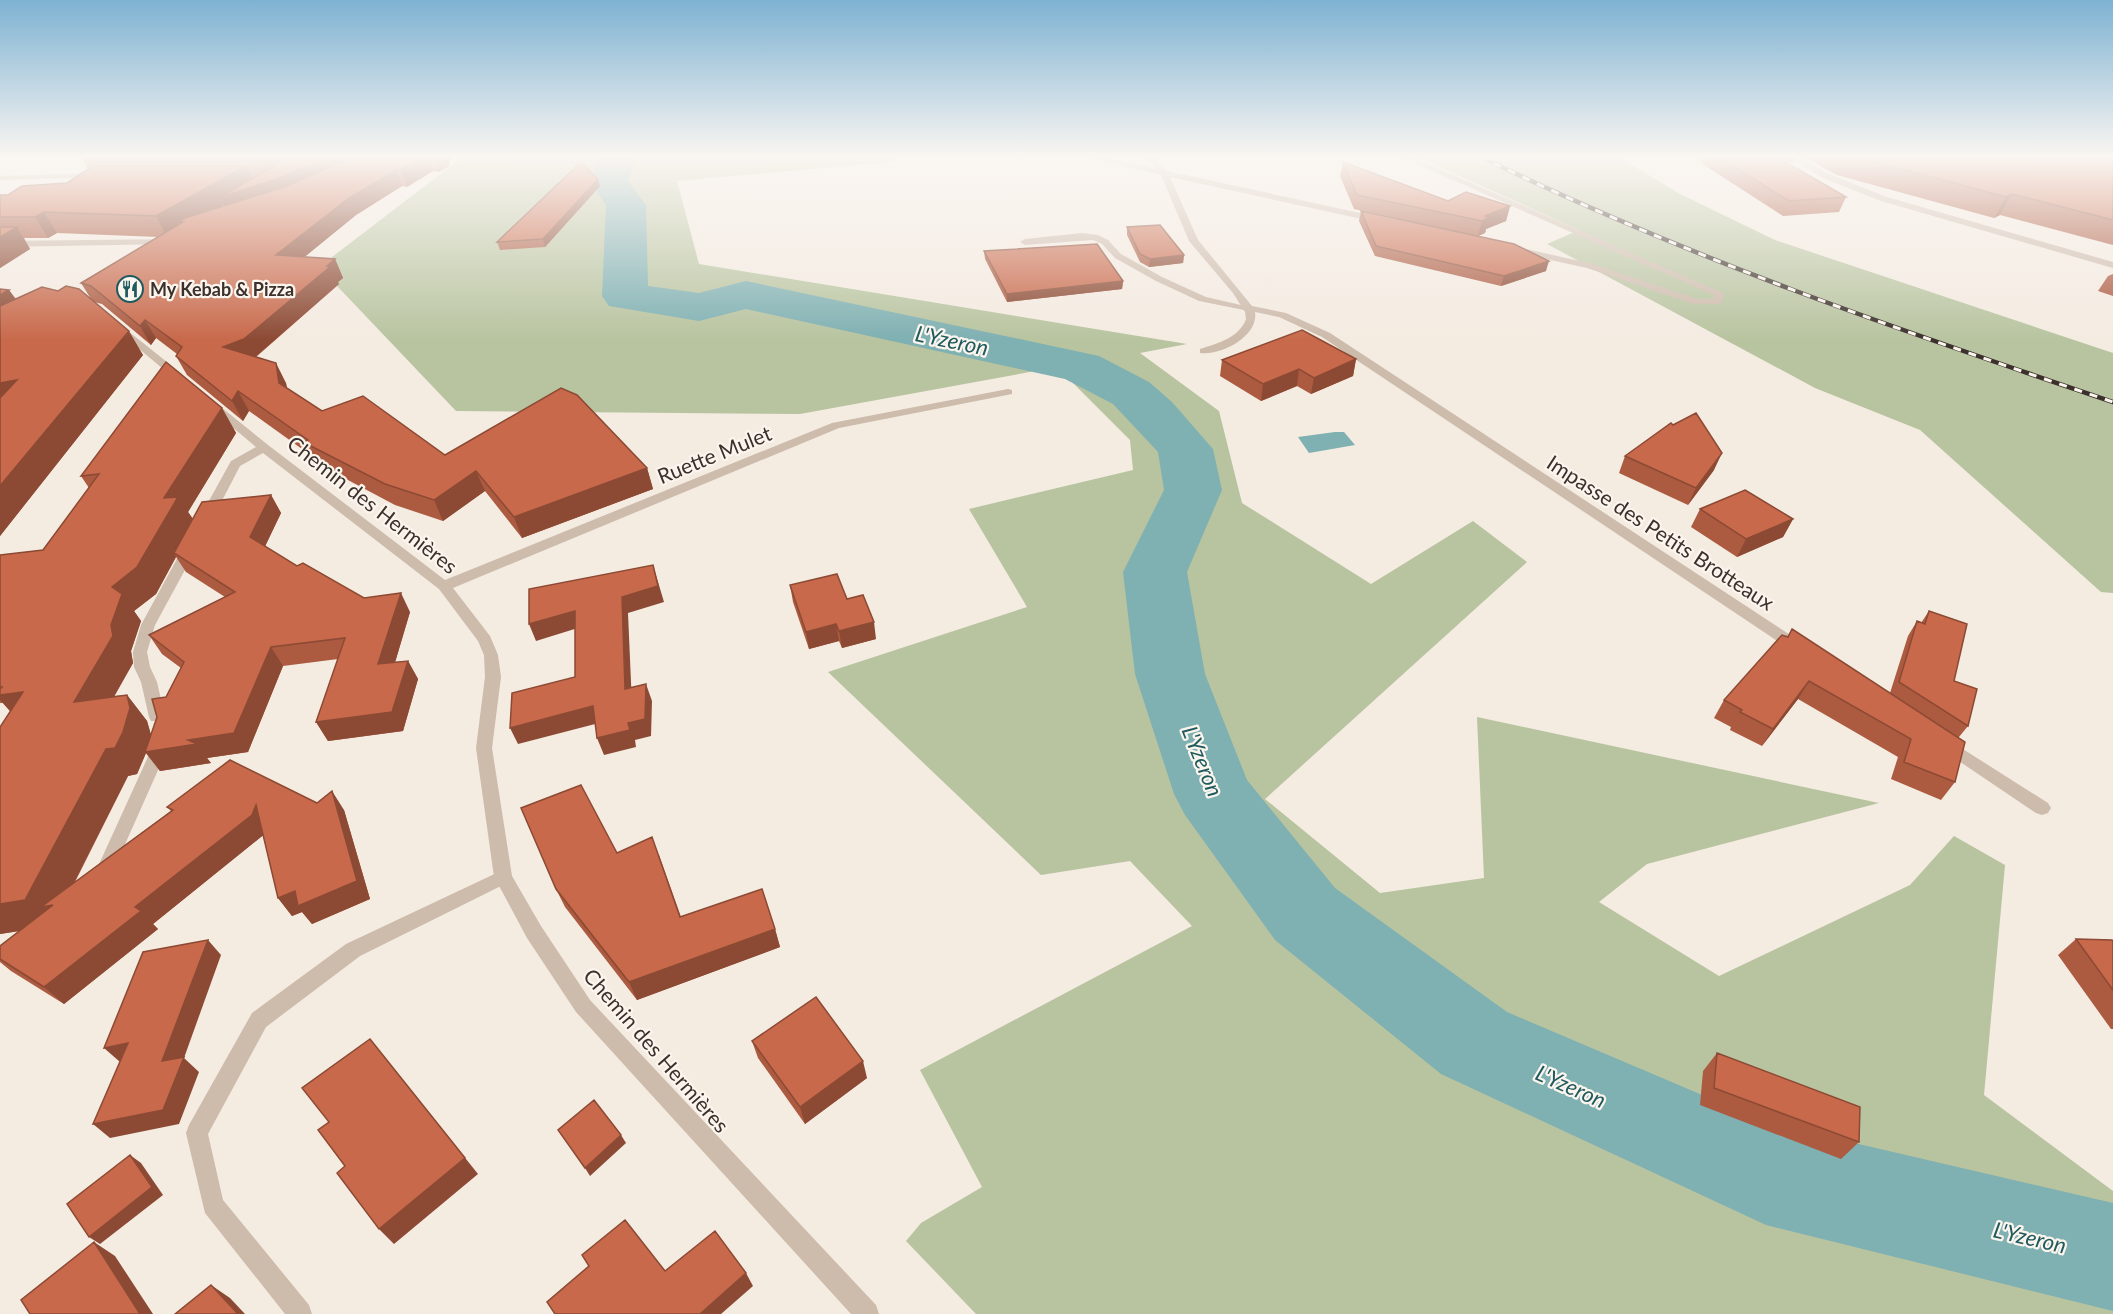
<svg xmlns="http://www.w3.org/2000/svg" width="2113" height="1314" viewBox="0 0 2113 1314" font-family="Lato,sans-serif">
<rect width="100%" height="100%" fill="#f4ebe1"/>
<path fill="#b8c4a0" d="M 464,156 L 890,156 L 902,161 L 677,181 L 699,264 L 1187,344 L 1140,353 L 1219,411 L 1242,503 L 1371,584 L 1473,521 L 1527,562 L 1265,799 L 1380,893 L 1484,878 L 1477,717 L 1879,803 L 1647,864 L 1599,902 L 1719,976 L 1910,885 L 1954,836 L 2005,865 L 1984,1095 L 2113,1191 L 2113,1314 L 976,1314 L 906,1241 L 921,1223 L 982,1187 L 920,1070 L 1192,926 L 1130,861 L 1041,875 L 828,672 L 1027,607 L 969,509 L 1133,470 L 1130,440 L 1057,367 L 800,414 L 456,411 L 319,267 Z
M 1415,156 L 1617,156 L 1680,194 L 1775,240 L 2113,353 L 2113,593 L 2101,592 L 1920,430 L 1815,388 L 1547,244 L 1579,230 Z"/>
<path fill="#7fb0b2" d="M 1335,432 L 1344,432 L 1355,445 L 1309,453 L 1298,437 Z"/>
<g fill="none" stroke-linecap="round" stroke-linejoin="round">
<path fill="#7fb0b2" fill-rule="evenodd" d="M 600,156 L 636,156 L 628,181 L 646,205 L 648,286 L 699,293 L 746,281 L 1099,356 L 1149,382 L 1172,402 L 1213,449 L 1222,490 L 1187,572 L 1205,674 L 1247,780 L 1335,888 L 1507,1012 L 1768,1123 L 2113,1203 L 2113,1311 L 1766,1225 L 1441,1074 L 1275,940 L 1185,815 L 1174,794 L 1135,674 L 1123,572 L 1164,490 L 1158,452 L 1113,404 L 1065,379 L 746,309 L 699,321 L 609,306 L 602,296 L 606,205 L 590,181 Z"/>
<path fill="#cdbbac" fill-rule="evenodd" d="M 100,173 L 100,177 L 97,177 L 0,180 L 0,176 Z
M 1082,233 L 1098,235 L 1108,240 L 1121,254 L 1162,277 L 1206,297 L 1254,308 L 1249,311 L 1199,301 L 1156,281 L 1115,258 L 1102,244 L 1093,240 L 1025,245 L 1020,242 L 1025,239 Z
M 503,870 L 509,872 L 512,877 L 509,882 L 360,956 L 266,1027 L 208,1134 L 223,1200 L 309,1305 L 312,1314 L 285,1314 L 205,1213 L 186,1133 L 189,1125 L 252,1013 L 346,944 Z"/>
<path fill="#cdbbac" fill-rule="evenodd" d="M 1081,156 L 1098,156 L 1156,169 L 1144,156 L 1153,156 L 1167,171 L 1383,218 L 1383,222 L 1380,223 L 1170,177 L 1198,240 L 1252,306 L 1286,313 L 1330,333 L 1801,642 L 1803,646 L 1801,650 L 1791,650 L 1322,337 L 1279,317 L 1255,312 C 1259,336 1221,356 1200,353 L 1200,349 C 1218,343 1239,338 1246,319 L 1245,312 L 1233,293 L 1189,241 L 1161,175 Z
M 1398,156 L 1410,156 L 1725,294 L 1720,304 L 1693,304 L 1587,268 L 1514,252 L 1514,248 L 1517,247 L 1593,264 L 1698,299 L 1713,299 L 1714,295 Z
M 1787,156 L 1797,156 L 1829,174 L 1887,197 L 2113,262 L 2113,268 L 1881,201 L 1823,178 Z
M 175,239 L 177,241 L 172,244 L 0,247 L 0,241 Z
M 118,323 L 182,374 L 182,378 L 174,378 L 114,328 L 113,326 Z
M 1008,389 L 1012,390 L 1012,394 L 839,428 L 453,588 L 490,636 L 498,655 L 501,677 L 492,748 L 512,876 L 541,926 L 590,1000 L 876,1305 L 879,1314 L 851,1314 L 576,1012 L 527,938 L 497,882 L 494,877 L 476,748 L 485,677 L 484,655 L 478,641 L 439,589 L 263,453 L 240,466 L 212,520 L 202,520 L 200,517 L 231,461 L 256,447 L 206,405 L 208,403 L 216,403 L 268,445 L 445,580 L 832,423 Z
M 191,542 L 198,546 L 155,625 L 147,652 L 150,667 L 157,682 L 165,717 L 163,721 L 151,721 L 149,717 L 141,682 L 134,667 L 133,652 L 141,625 L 184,546 Z
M 159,737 L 165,739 L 167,743 L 163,759 L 110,878 L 104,880 L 98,878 L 95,873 L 147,759 L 153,739 Z
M 1947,739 L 2048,803 L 2051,808 L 2048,813 L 2042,815 L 2036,813 L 1941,749 L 1939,745 L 1941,741 Z"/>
<defs>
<path id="rail" d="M 1479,156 C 1685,257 1896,329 2113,402"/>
</defs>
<use href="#rail" stroke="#3b302b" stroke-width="4.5"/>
<use href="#rail" stroke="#fbf5ee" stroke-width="3" stroke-dasharray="8" stroke-linecap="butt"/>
</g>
<path fill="#ac5a40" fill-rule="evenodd" d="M 81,156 L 451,156 L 449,166 L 439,172 L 433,171 L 407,187 L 402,186 L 356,215 L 304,257 L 335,259 L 343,278 L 338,282 L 339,284 L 256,357 L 286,383 L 287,388 L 322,411 L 445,455 L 647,468 L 653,489 L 522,538 L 485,491 L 443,521 L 395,505 L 314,462 L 309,454 L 249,411 L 243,421 L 187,375 L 176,356 L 177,354 L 156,338 L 151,345 L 102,304 L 94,302 L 143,355 L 0,536 L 0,289 L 9,290 L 16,299 L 91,299 L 81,283 L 159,237 L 57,233 L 48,238 L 24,238 L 30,249 L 0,268 L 0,195 L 8,195 L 67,183 L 88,169 Z
M 1704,156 L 1796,156 L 1794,163 L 1778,158 L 1846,197 L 1839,212 L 1783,216 L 1701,163 Z
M 1802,156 L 2113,156 L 2113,245 L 2000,215 L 1994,218 L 1837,175 Z
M 1343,162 L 1448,201 L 1510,206 L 1506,221 L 1486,229 L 1485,233 L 1478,236 L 1546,271 L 1501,286 L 1375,256 L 1359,221 L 1361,211 L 1438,228 L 1354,209 L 1340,176 Z
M 600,186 L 545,247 L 500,250 L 497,242 Z
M 1127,227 L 1184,255 L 1183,263 L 1149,267 L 1140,262 L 1127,235 Z
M 984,251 L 1123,281 L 1122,289 L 1007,302 L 985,259 Z
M 2113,274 L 2113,296 L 2098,291 L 2108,276 Z
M 1356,359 L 1353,376 L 1311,394 L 1297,386 L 1261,401 L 1220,376 L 1222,360 Z
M 222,408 L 236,433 L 188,512 L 193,519 L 271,495 L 281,513 L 265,546 L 297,566 L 364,598 L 410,612 L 395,662 L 408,661 L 418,679 L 403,731 L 328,741 L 316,722 L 338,659 L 283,666 L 248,752 L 207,758 L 211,763 L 160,771 L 146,753 L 137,774 L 128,776 L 75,882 L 171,811 L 167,807 L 317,803 L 344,810 L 370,899 L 312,924 L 302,912 L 292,916 L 278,898 L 263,835 L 153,924 L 158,929 L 64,1004 L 11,971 L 0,962 L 0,946 L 19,931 L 0,934 L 10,711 L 3,703 L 0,703 L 0,555 L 43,550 L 89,488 L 81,476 ZM 176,557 L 186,572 L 225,597 L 149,635 L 162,654 L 181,668 L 166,697 L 151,735 L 147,721 L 127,695 L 114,696 L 133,663 L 131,651 L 141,621 L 134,611 L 156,594 Z
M 1625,456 L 1714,470 L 1688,505 L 1619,473 Z
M 1700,509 L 1793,519 L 1783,537 L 1737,557 L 1691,527 Z
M 790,585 L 847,599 L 876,639 L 842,648 L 839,641 L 809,649 L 793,602 Z
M 1929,611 L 1954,681 L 1968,726 L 1959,737 L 1955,782 L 1941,800 L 1891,779 L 1898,757 L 1798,699 L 1762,746 L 1730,730 L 1731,727 L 1714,718 L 1724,700 L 1787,637 L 1792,629 L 1890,693 L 1908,636 L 1917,621 L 1921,623 Z
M 617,853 L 659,855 L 681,917 L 775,929 L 780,947 L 637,1000 L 565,907 L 556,889 Z
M 2076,939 L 2113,941 L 2113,1029 L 2111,1029 L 2058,955 Z
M 752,1041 L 867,1078 L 805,1124 L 758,1058 Z
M 1717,1053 L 1859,1142 L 1841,1159 L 1700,1105 L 1703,1071 Z"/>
<path fill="#8c4a34" d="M 272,156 L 307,156 L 270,178 L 263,161 Z
M 331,156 L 375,156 L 229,214 L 224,204 L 186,226 L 183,222 L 177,222 L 181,229 L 167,237 L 156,216 L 246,166 L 256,186 Z
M 425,156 L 428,156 L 433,171 L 407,187 L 401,170 Z
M 434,156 L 451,156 L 449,166 L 439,172 Z
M 396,170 L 402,186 L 356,215 L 285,273 L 276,255 L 349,198 Z
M 598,179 L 600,186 L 545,247 L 543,239 Z
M 2012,194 L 2000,215 L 1994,218 L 2006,197 Z
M 1510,206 L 1506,221 L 1486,229 L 1485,233 L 1478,236 L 1482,221 L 1485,216 Z
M 44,212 L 57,233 L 48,238 L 35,217 Z
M 17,227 L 30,249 L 0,268 L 0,237 Z
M 1184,255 L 1183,263 L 1149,267 L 1150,259 Z
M 335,259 L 343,278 L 338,282 L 339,284 L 254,358 L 223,347 Z
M 1549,261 L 1546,271 L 1501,286 L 1504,276 Z
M 1123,281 L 1122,289 L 1007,302 L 1007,294 Z
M 9,290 L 24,313 L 0,325 L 0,295 Z
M 145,320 L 156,338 L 151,345 L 140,326 Z
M 129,331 L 143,355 L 0,536 L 0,486 Z
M 1356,359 L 1353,376 L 1311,394 L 1314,378 Z
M 276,363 L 286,383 L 289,403 L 279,383 Z
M 1299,369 L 1297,386 L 1261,401 L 1263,384 Z
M 17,380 L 0,411 L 0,383 Z
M 238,391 L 249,411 L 243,421 L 232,401 Z
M 222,408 L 236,433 L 188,512 L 195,522 L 174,553 L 176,557 L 156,594 L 134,611 L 141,621 L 131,651 L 133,663 L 96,729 L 74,702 L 111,625 L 112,587 L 164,498 Z
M 1722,453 L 1714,470 L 1688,505 L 1696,488 Z
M 647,468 L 653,489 L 522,538 L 514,517 Z
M 476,471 L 485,491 L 443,521 L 434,500 Z
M 271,495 L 281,513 L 261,555 L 250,537 Z
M 1793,519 L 1783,537 L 1737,557 L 1746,539 Z
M 653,565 L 664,602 L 628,613 L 632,705 L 625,689 L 622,597 Z
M 401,593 L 410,612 L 389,683 L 378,664 Z
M 575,611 L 581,627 L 536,641 L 529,624 Z
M 874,622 L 876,639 L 842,648 L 839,631 Z
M 836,624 L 839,641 L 809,649 L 806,632 Z
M 271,647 L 283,666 L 248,752 L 207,758 L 211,763 L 160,771 L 146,753 L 137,774 L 128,776 L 52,926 L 0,934 L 0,904 L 127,695 L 147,721 L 151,735 L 188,740 Z
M 408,661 L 418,679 L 403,731 L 328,741 L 316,722 Z
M 1809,681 L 1798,699 L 1762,746 L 1773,729 Z
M 646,684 L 652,701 L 651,736 L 635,740 L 636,747 L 604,755 L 597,738 L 628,723 Z
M 0,687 L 23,692 L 20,722 L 0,700 Z
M 593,706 L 599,723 L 518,744 L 510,728 Z
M 332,791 L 344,810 L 370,899 L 312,924 L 302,912 L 292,916 L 278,898 Z
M 256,805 L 266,833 L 153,924 L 158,929 L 64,1004 L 44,987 L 135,907 Z
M 775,929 L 780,947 L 637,1000 L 629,982 Z
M 208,940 L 221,955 L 184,1058 L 199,1072 L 179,1124 L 110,1138 L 93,1124 L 162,1061 Z
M 370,1039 L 478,1174 L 394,1244 L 379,1229 Z
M 128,1043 L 120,1062 L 104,1048 Z
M 863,1061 L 867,1078 L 805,1124 L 800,1107 Z
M 621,1135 L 626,1143 L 590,1176 L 585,1168 Z
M 130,1155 L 141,1163 L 163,1195 L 100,1244 L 89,1237 Z
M 94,1242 L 115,1256 L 153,1314 L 140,1314 Z
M 746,1273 L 753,1286 L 721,1314 L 700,1314 Z
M 211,1285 L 230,1298 L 245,1314 L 238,1314 Z"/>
<path fill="#c8694b" stroke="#8c4a34" stroke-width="1.5" d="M 91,156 L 272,156 L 263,161 L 96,161 Z
M 291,156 L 331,156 L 280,178 L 221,197 Z
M 355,156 L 425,156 L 401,170 L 396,170 L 349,198 L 276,255 L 335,259 L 327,266 L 331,266 L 244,339 L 223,347 L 276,363 L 279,383 L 322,411 L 363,396 L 445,455 L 561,388 L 577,395 L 647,468 L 514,517 L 476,471 L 434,500 L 385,484 L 303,442 L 308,440 L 238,391 L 232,401 L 176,356 L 182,347 L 145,320 L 140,326 L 91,286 L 81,283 L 183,222 L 177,222 L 185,218 L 287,186 Z
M 1717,156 L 1775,156 L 1846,197 L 1789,201 Z
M 1853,156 L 2113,156 L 2113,220 L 2012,194 L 2006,197 Z
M 581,162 L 598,179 L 543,239 L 497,242 Z
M 1343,162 L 1448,201 L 1466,192 L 1510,206 L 1485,216 L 1489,218 L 1482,221 L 1357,195 Z
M 93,166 L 246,166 L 156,216 L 44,212 L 35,217 L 0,217 L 0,195 L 8,195 L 22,186 L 67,183 Z
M 1361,211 L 1514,244 L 1549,261 L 1504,276 L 1376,246 Z
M 1160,225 L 1184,255 L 1150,259 L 1140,254 L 1127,227 Z
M 0,227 L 17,227 L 0,237 Z
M 1097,244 L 1123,281 L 1007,294 L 984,251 Z
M 66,286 L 79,289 L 129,331 L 0,486 L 0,398 L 17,380 L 0,383 L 0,306 L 42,287 L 58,291 Z
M 0,289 L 9,290 L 0,295 Z
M 1302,330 L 1356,359 L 1314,378 L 1299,369 L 1263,384 L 1222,360 Z
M 166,362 L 222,408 L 164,498 L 178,497 L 137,567 L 112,587 L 122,594 L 111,625 L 113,636 L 74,702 L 127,695 L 130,708 L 123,732 L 115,748 L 106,749 L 25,900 L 0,904 L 0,727 L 23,692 L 0,695 L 0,689 L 2,687 L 0,687 L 0,555 L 43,550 L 99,474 L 81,476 Z
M 1696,413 L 1722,453 L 1696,488 L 1625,456 L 1671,423 L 1673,425 Z
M 1745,490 L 1793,519 L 1746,539 L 1700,509 Z
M 271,495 L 250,537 L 297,566 L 303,563 L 364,598 L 401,593 L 378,664 L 408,661 L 392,712 L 316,722 L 345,638 L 271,647 L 234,733 L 188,740 L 197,744 L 145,752 L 157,717 L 152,699 L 166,697 L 184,662 L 149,635 L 235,592 L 174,553 L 202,502 Z
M 653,565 L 658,586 L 622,597 L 625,689 L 646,684 L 645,719 L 628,723 L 630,730 L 597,738 L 593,706 L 510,728 L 512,693 L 575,677 L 575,611 L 529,624 L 529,589 Z
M 837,574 L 847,599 L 863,595 L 874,622 L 839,631 L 836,624 L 806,632 L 790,585 Z
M 1929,611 L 1967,624 L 1954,681 L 1977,689 L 1968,726 L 1899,682 L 1917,621 L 1925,624 Z
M 1792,629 L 1965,742 L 1955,782 L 1904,762 L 1911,739 L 1809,681 L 1773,729 L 1740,712 L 1742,710 L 1724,700 L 1782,635 L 1788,637 Z
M 230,760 L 317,803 L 332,791 L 357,881 L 298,906 L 295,891 L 278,898 L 256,805 L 252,815 L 135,907 L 141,911 L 44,987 L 0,959 L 0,946 L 53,905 L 41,907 L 173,810 L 167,807 Z
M 581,785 L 617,853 L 652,837 L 680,917 L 762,889 L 775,929 L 629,982 L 556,889 L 521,808 Z
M 2076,939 L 2112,940 L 2113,941 L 2113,990 Z
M 208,940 L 162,1061 L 184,1057 L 163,1110 L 93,1124 L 128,1043 L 104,1048 L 143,952 Z
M 816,997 L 863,1061 L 800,1107 L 752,1041 Z
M 370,1039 L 465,1158 L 379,1229 L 337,1173 L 345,1166 L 318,1130 L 329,1122 L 302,1088 Z
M 1717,1053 L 1860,1107 L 1859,1142 L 1714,1088 Z
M 594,1100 L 621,1135 L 585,1168 L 558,1130 Z
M 130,1155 L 152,1187 L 89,1237 L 67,1204 Z
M 625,1220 L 665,1271 L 715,1231 L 746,1273 L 700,1314 L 555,1314 L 547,1302 L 589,1266 L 582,1255 Z
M 94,1242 L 140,1314 L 30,1314 L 21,1300 Z
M 211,1285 L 238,1314 L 175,1314 Z"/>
<linearGradient id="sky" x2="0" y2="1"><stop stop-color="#7eb2d2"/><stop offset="0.46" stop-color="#faf6f2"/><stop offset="1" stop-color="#faf6f2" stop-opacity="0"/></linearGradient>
<rect width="2113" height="340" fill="url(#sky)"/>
<defs>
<symbol id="restaurant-ring" viewBox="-11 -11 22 22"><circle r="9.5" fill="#fbf5ee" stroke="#1f5a5e" stroke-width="1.5"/><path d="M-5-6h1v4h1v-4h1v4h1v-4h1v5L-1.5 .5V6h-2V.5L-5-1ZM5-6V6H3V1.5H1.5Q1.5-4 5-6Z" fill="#1f5a5e"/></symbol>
</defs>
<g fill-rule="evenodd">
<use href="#restaurant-ring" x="115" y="274" width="30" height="30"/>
</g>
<g text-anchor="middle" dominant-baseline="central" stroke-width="4.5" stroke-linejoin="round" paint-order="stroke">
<g font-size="18" font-weight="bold" fill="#3b302b" stroke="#fbf5ee" text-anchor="start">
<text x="150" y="289">My Kebab &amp; Pizza</text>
</g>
<g font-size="21" fill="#3b302b" stroke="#fbf5ee">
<text transform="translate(714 454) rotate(-22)">Ruette Mulet</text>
<text transform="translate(373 504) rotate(38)">Chemin des Hermières</text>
<text transform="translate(1661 532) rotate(33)">Impasse des Petits Brotteaux</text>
<text transform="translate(657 1050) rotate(49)">Chemin des Hermières</text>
</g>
<g font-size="22" font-style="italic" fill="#1f5a5e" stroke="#fbf5ee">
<text transform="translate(952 340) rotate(12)">L'Yzeron</text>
<text transform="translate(1203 761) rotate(68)">L'Yzeron</text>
<text transform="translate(1571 1086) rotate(24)">L'Yzeron</text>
<text transform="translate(2030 1237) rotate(13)">L'Yzeron</text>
</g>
</g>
</svg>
